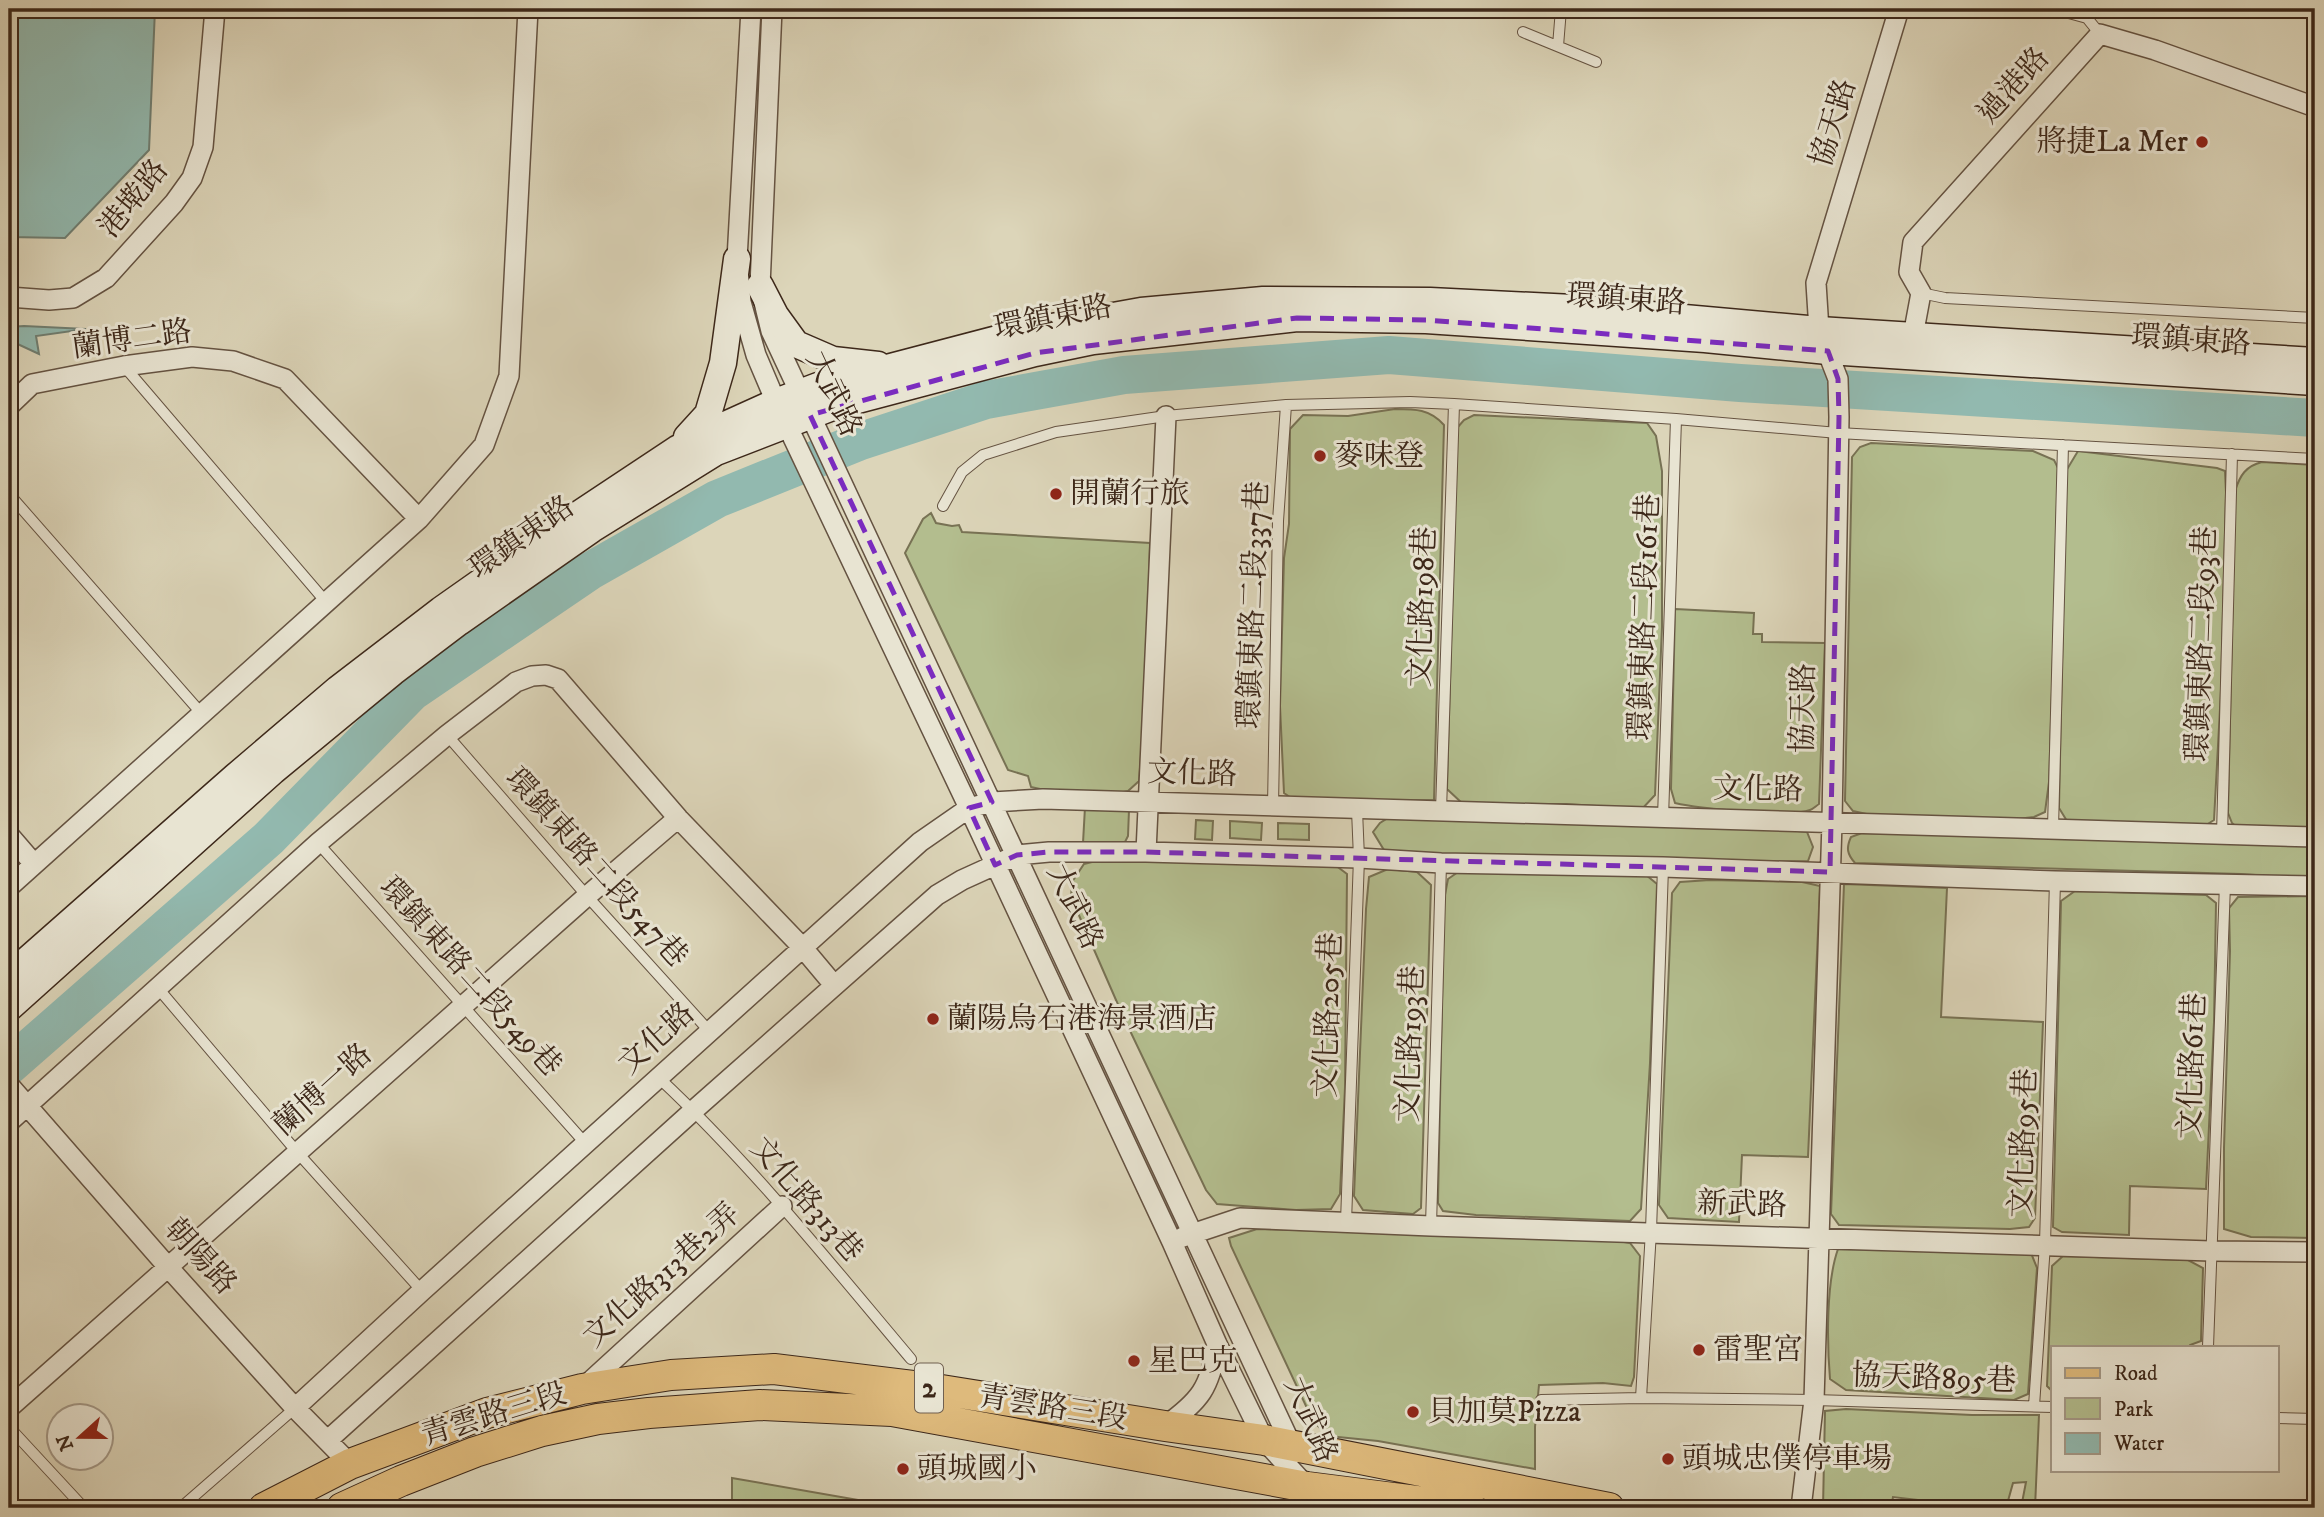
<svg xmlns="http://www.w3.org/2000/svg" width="2324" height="1517" viewBox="0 0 2324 1517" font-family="'IM FELL DW Pica','Noto Serif TC',serif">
<rect width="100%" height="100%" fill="#dcd5b9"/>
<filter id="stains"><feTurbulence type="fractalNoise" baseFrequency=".00286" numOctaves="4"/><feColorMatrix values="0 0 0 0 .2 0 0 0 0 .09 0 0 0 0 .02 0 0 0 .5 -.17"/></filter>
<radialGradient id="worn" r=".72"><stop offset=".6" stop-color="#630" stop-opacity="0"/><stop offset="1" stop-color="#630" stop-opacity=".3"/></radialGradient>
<path fill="#b3bd8e" stroke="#787254" stroke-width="2" d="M 1395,409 C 1415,409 1430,409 1444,425 L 1434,800 L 1297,802 L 1284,793 L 1280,706 L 1284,558 L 1289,524 L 1290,429 L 1303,415 L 1348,416 Z
M 1474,415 L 1647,423 L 1656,436 L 1662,471 L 1662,627 L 1655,795 L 1642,809 L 1566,804 L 1463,804 L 1447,789 L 1457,428 L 1464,420 Z
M 1871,443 L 2033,451 L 2054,460 L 2058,468 L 2052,691 L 2049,782 L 2045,812 L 2034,817 L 2008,820 L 1871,815 L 1853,811 L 1845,801 L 1852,457 L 1860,447 Z
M 2078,451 L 2217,468 L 2225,471 L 2226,493 L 2221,690 L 2214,820 L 2203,827 L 2067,821 L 2059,808 L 2066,471 Z
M 2262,462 L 2315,465 L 2315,831 L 2240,830 L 2232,823 L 2228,813 L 2235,491 C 2240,475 2246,466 2262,462 Z
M 931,513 L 936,523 L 952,526 L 959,525 L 962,532 L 1150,543 L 1146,690 L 1139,781 L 1128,791 L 1114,794 L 1040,789 L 1031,787 L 1028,776 L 1008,770 L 905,553 L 923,519 Z
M 1675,609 L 1754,613 L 1753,634 L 1762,634 L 1762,642 L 1825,643 L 1819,804 C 1816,806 1813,809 1810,810 C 1792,818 1696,808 1675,803 L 1671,789 Z
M 1085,807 L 1129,810 L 1128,836 L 1124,844 L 1083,843 Z
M 1388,818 L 1788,830 L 1807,832 L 1813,847 L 1808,861 L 1731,862 L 1397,853 L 1384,850 L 1373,832 L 1380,823 Z
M 1196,820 L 1213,821 L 1212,840 L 1195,839 Z
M 1230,821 L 1262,823 L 1261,840 L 1230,838 Z
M 1278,823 L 1309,824 L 1309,840 L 1278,839 Z
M 1862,833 L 2315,845 L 2315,879 L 2241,874 L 1855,863 C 1847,854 1846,848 1851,837 Z
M 1100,860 L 1335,865 L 1347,874 L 1345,1087 L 1340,1194 L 1331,1209 L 1296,1210 L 1217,1204 L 1206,1190 L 1123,1016 L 1071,897 L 1072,882 L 1084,864 Z
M 1388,869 L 1417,872 L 1431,885 L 1421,1208 L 1413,1214 L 1363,1210 L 1354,1196 L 1366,909 L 1369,877 Z
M 1461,870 L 1646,875 L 1657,884 L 1650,1063 L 1641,1209 L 1630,1221 L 1476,1215 L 1443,1211 L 1438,1203 L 1444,900 L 1448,879 Z
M 1710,880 L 1802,882 L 1820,886 L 1808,1157 L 1742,1155 L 1739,1222 L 1668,1218 L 1659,1205 L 1672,893 L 1680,882 Z
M 1844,884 L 1947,888 L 1941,1017 L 2043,1022 L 2035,1218 L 2029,1227 L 2010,1229 L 1839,1225 L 1831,1214 Z
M 2075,891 L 2206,895 L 2216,903 L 2214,1022 L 2206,1189 L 2130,1186 L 2129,1235 L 2062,1232 L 2053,1227 L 2061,901 Z
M 2315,896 L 2315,1238 L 2251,1237 L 2224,1229 L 2224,1148 L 2230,951 L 2229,908 L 2238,897 Z
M 1257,1229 L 1606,1239 L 1630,1243 L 1640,1256 L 1634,1377 L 1631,1386 L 1603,1383 L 1539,1385 L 1535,1427 L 1535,1469 L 1378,1441 L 1328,1436 L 1313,1421 L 1231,1246 L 1229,1238 Z
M 1838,1249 L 1997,1250 L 2031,1253 L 2037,1268 L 2028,1394 L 2014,1400 L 1846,1390 L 1830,1379 C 1827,1343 1826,1283 1838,1249 Z
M 2063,1256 L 2188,1260 L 2203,1268 L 2201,1341 L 2190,1345 L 2189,1347 L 2053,1347 L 2053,1392 L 2047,1386 L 2052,1266 Z
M 1846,1409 L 1972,1415 L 2039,1415 L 2035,1508 L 2021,1508 L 2026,1482 L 2013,1483 L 2006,1508 L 1987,1508 L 1893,1497 L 1891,1508 L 1823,1508 L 1825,1411 Z
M 732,1478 L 904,1508 L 765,1508 L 732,1506 Z"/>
<path fill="#92b9af" stroke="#707f73" stroke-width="2" d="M 9,9 L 155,9 L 149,150 L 65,238 L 9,237 Z
M 24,326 L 86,329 L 36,336 L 39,354 L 9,340 L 9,327 Z"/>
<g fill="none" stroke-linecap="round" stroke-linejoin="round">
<path stroke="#92b9af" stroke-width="38" d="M 9,1066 L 269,838 L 412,692 L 590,571 L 717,499 L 861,441 L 986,400 L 1124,375 L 1389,355 L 1740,383 L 2315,418"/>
<defs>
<path id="lane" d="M 2054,9 L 2087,18 L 2100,34
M 1523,32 L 1596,62
M 1558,46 L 1561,9
M 1921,293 L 1945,298 L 2315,318
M 124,366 L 326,602
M 9,494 L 202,714
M 943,506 L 962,472 L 983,455 L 1056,432 L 1166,416 L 1286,405 L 1410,402 L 1454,404 L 1676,419 L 1838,433 L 2315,459
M 447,735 L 587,896 L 710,1032
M 1273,806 L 1278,521 L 1286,405
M 1441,811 L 1454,404
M 1663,818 L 1676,419
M 2053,828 L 2063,445
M 2222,835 L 2232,454
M 318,843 L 585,1143
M 157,987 L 297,1152 L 422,1291
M 659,1078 C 751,1164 830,1263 911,1359
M 1346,1222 L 1359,858 L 1357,810
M 1431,1226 L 1441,863
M 2208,1347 L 2225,884
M 1641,1398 L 1651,1231 L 1663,867
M 1541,1400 L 1641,1398 L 1814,1400 L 2053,1407
M 2034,1406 L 2045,1244 L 2055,881
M 2277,1418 L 2315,1419
M 9,1427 L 84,1508
M 176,1508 L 185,1504 L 295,1408"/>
<path id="street" d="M 751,9 L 737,259 L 741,302 L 756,355 L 776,402 L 969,808 L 1172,1242 L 1217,1344 L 1264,1440 L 1307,1487
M 772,9 L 760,286 L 771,331 L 1295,1453
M 9,297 L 49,300 L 73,298 L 106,278 L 174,203 L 192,178 L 203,147 L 215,9
M 1913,336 L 1921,293 L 1909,272 L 1913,242 L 2100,34 L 2155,50 L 2315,107
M 9,406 L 32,384 L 124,366 L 192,357 L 233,361 L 285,379 L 419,519
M 9,835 L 34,864
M 1146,852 L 1166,416
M 9,887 L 419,519 L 484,445 L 509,376 L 528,9
M 9,1085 L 168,1267 L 295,1408 L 350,1464
M 9,1122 L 318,843 L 447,735 L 516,682 L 532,676 L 546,675 L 558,679 L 678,818 L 803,948 L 834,985
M 1183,1237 L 1240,1218 L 1431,1226 L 2211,1251 L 2315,1252
M 584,1387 L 782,1206
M 9,1408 L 587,896 L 678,818
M 295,1408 L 422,1291 L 920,842 L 969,808 L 992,802 L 1043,799 L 2315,837
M 1165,1426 C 1200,1401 1210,1388 1217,1344
M 328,1440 L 694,1110 L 937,895 L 962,880 L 1017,855 L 1049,852 L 1146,852 L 1359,858 L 1441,863 L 1663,867 L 2055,881 L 2315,886
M 1298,1508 L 1307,1487
M 1801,1508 L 1814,1400 L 1832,822 L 1839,417 L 1838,379 L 1819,330 L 1816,283 L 1899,9"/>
<path id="secondary" d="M 760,286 L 775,315 L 796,344 L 833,360 L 878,365
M 687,437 L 708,414 L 723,363 L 737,259
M 9,976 L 236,776 L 338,689 L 441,610 L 549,534 L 677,449 L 714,430 L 776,402 L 818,386 L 1024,332 L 1141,311 L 1263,300 L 1430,301 L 1573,308 L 1819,330 L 2315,361
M 9,1008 L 273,771 L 393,672 L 459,622 L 592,529 L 716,452 L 835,406 L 1035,353 L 1093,341 L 1297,318 L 1426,320 L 1705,339 L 1828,351 L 2315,382"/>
<path id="primary" d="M 264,1508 L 350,1464 L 487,1413 L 582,1389 L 671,1375 L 774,1369 L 929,1388 L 1165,1426 L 1264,1440 L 1609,1508
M 342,1508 L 401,1481 L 475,1452 L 542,1431 L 598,1419 L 649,1413 L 760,1405 L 892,1411 L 1307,1487 L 1471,1508"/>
</defs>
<use href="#lane" stroke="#655342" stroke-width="12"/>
<use href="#street" stroke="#655342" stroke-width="22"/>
<use href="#secondary" stroke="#3d281a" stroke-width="29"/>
<use href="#primary" stroke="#3d281a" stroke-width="32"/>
<use href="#lane" stroke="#e8e4d2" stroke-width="10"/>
<use href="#street" stroke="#e8e4d2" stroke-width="19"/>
<use href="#secondary" stroke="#e8e4d2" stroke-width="26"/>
<use href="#primary" stroke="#deba7c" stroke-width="30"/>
</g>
<path fill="none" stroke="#7b2cbf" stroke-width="5" stroke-dasharray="14 9" stroke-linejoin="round" d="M 1297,318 L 1426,320 L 1828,351 L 1838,379 L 1839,417 L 1830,872 L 1146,852 L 1049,852 L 1017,855 L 995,865 L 969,808 L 992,802 L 810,415 L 1035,353 Z"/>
<g fill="#8f2418" stroke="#e8e4d2" stroke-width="2.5">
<circle cx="2202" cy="142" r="7"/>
<circle cx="1320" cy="456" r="7"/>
<circle cx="1056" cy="494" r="7"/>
<circle cx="933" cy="1019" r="7"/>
<circle cx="1699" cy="1350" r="7"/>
<circle cx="1134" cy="1361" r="7"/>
<circle cx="1413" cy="1412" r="7"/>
<circle cx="1668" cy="1459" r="7"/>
<circle cx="903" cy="1469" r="7"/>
</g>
<g text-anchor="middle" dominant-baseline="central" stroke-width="6" stroke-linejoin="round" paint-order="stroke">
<rect fill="#e8e4d2" stroke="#706051" stroke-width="2" x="915" y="1363.5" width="28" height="49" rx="5"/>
<g font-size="28" font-weight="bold" fill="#3d281a">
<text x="929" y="1388">2</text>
</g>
<g font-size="30" fill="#3d281a" stroke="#e8e4d2">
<text transform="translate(2014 86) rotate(-48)">過港路</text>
<text transform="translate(1834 123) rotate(-73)">協天路</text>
<text transform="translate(134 199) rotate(-51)">港墘路</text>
<text transform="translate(1626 300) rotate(4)">環鎮東路</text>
<text transform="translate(1053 318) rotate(-11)">環鎮東路</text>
<text transform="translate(132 340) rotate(-8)">蘭博二路</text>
<text transform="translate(2191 341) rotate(4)">環鎮東路</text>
<text transform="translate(833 394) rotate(65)">大武路</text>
<text transform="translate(522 538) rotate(-35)">環鎮東路</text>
<text transform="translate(1254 605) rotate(-88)">環鎮東路二段337巷</text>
<text transform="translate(1423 607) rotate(-88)">文化路198巷</text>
<text transform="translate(1645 617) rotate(-88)">環鎮東路二段161巷</text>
<text transform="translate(2202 644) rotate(-88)">環鎮東路二段93巷</text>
<text transform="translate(1804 708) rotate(-89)">協天路</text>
<text transform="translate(1192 774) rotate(2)">文化路</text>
<text transform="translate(1758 790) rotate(1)">文化路</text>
<text transform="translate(596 868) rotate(48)">環鎮東路二段547巷</text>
<text transform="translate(1074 907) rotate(65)">大武路</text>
<text transform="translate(470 977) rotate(48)">環鎮東路二段549巷</text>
<text transform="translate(1329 1015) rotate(-88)">文化路205巷</text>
<text transform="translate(657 1039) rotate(-42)">文化路</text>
<text transform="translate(1411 1044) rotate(-88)">文化路193巷</text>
<text transform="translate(2193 1066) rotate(-88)">文化路61巷</text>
<text transform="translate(323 1090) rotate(-42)">蘭博一路</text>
<text transform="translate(2024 1143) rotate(-88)">文化路95巷</text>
<text transform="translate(806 1200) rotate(49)">文化路313巷</text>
<text transform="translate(1742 1205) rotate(2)">新武路</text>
<text transform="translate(200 1257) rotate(48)">朝陽路</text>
<text transform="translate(662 1276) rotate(-42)">文化路313巷2弄</text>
<text transform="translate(1934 1379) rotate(2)">協天路895巷</text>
<text transform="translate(1053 1408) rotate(9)">青雲路三段</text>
<text transform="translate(494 1415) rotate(-17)">青雲路三段</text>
<text transform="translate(1310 1420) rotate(67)">大武路</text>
</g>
<g font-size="30" fill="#3d281a" stroke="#e8e4d2" text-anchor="start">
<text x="2188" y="142" text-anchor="end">將捷La Mer</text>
<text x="1334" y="456">麥味登</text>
<text x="1070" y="494">開蘭行旅</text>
<text x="947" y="1019">蘭陽烏石港海景酒店</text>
<text x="1713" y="1350">雷聖宮</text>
<text x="1148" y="1361">星巴克</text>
<text x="1427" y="1412">貝加莫Pizza</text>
<text x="1682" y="1459">頭城忠僕停車場</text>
<text x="917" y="1469">頭城國小</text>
</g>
</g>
<rect width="2324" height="1517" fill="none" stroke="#dcd5b9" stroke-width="35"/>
<rect x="10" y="10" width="2303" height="1496" fill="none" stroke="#3d281a" stroke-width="3.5"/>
<rect x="18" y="18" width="2289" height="1482" fill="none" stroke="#3d281a" stroke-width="2"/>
<rect x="2051" y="1346" width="228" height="126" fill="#e8e4d2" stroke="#a49988" stroke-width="2"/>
<rect x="2065" y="1368" width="35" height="10" fill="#deba7c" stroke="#a49988" stroke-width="2"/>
<text x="2114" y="1380" font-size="21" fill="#3d281a">Road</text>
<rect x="2065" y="1398" width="35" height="21" fill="#b3bd8e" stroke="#a49988" stroke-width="2"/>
<text x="2114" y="1416" font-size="21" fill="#3d281a">Park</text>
<rect x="2065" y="1433" width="35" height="21" fill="#92b9af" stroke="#a49988" stroke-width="2"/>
<text x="2114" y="1450" font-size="21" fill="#3d281a">Water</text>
<g transform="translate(80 1437) rotate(249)"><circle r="33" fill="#e8e4d2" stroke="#a49988" stroke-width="2"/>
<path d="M0-5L12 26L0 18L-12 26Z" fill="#8f2418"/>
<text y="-10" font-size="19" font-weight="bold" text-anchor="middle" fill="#3d281a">N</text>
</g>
<rect width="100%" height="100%" filter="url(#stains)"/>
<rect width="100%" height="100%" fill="url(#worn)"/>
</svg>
